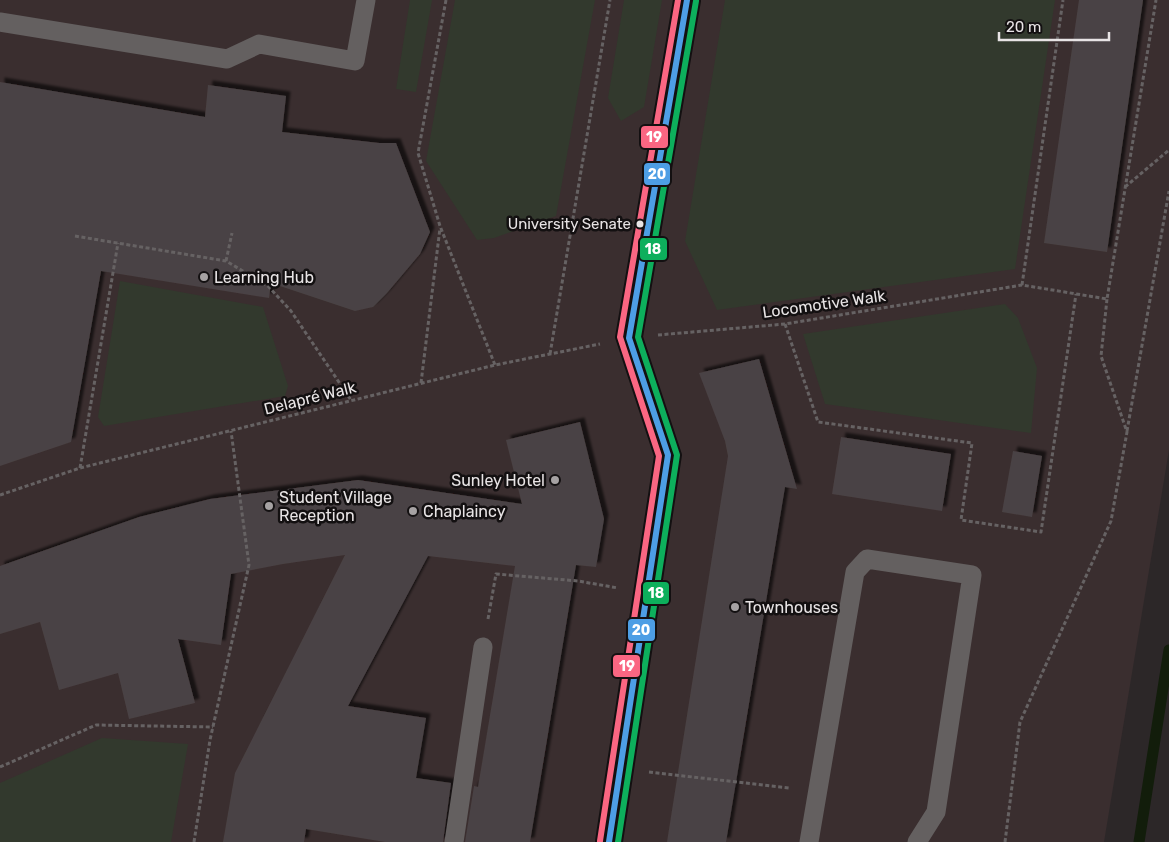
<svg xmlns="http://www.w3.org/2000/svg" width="1169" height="842" viewBox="0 0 1169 842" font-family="Rubik,sans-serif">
<defs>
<filter id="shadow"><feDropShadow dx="4.5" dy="-4.5" stdDeviation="1" flood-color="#0009"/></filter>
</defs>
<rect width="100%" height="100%" fill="#2c2728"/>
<path fill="#3a2e2f" d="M 0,0 L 1169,0 L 1169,450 L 1104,842 L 0,842 Z"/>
<path fill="#32392d" d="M 410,0 L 432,0 L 416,92 L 396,89 Z
M 455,0 L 595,0 L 556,216 L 494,238 L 477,240 L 426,161 Z
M 624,0 L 662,0 L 644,107 L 621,121 L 608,98 Z
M 725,0 L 1055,0 L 1015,269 L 717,310 L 685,241 Z
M 120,281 L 263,307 L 288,386 L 285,396 L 104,426 L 98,417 Z
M 1005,304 L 1018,318 L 1037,368 L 1031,433 L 825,404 L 803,334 Z
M 102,738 L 188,744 L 171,842 L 0,842 L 0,783 Z"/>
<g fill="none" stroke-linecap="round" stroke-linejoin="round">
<path stroke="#121d0b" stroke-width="11" d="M 1139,842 L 1169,650"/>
</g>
<path fill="#4a4244" filter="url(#shadow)" d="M 1079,0 L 1143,0 L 1107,252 L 1044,243 Z
M 0,82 L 205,117 L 208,85 L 286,96 L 282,132 L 379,143 L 396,143 L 430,232 L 420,254 L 387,293 L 373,307 L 355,311 L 271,283 L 269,298 L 101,271 L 71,442 L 0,466 Z
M 759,359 L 797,489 L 785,487 L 726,842 L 667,842 L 728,456 L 725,441 L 699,373 Z
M 580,422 L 604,519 L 596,567 L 576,565 L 530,842 L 465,842 L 474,786 L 478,787 L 515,566 L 428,556 L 348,706 L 426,718 L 416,778 L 451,783 L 443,842 L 385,842 L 306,829 L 304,842 L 223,842 L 235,773 L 345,555 L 283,564 L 231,574 L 221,645 L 178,639 L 195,703 L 129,719 L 118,673 L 59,690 L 40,622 L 0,634 L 0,566 L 139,517 L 210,499 L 358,480 L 522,504 L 506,440 Z
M 841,437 L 951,454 L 942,511 L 832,494 Z
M 1013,451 L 1042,456 L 1032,517 L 1002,512 Z"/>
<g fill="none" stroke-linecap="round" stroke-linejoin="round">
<path stroke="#666263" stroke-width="3" stroke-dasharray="4 2.5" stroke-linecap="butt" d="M 446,0 L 418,153 L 440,226 L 495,365
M 1125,187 L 1169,150
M 75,236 L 226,261 L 268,286 L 291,311 L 351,400
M 226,261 L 232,233
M 1022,285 L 1063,0
M 785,324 L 818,422 L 972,443 L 961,520 L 1041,532 L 1076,294
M 658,335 L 785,324 L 1022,285 L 1107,299 L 1156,0
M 550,354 L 610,0
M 421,383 L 440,228
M 1127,431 L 1169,191
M 80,468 L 118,243
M 0,495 L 80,468 L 495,365 L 600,344
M 488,619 L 496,574 L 578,581 L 618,588
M 0,767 L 96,725 L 213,727
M 649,772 L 789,788
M 194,842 L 210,740 L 249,565 L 231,431
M 1005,842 L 1020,722 L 1111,521 L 1127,432 L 1101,356 L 1107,299"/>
<path stroke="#646060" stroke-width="19" d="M 0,22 L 227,59 L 259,44 L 355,61 L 366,0
M 454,842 L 483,647
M 609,842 L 668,455 L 629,338 L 687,0
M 809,842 L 855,572 L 867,559 L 972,575 L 936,812 L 917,842"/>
<defs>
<path id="bus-1" d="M 609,842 L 668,455 L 629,338 L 687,0"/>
<path id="bus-2" d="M 618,842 L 677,455 L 638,337 L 696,1"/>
<path id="bus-3" d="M 600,841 L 659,456 L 620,337 L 678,0"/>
</defs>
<use href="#bus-1" stroke="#131011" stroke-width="10"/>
<use href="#bus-2" stroke="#131011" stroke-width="10"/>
<use href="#bus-3" stroke="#131011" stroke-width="10"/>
<use href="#bus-1" stroke="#4d9ee5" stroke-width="6"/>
<use href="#bus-2" stroke="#0daf5c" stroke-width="6"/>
<use href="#bus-3" stroke="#fa6682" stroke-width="6"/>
</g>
<circle fill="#e8e4e5" stroke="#131011" stroke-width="2" cx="640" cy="224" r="4.5"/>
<g fill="#a6a2a3" stroke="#131011" stroke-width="2">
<circle cx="204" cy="277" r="5"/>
<circle cx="555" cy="480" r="5"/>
<circle cx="269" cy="506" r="5"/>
<circle cx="413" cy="511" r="5"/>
<circle cx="735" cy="607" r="5"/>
</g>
<g text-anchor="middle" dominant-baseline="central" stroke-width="5" stroke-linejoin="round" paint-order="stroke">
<g font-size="15" fill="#e8e4e5" stroke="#131011" text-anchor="end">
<text x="631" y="224">University Senate</text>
</g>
<g font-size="16" fill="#e8e4e5" stroke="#131011" text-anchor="start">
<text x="214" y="277">Learning Hub</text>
<text x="545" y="480" text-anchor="end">Sunley Hotel</text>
<text x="279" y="497">Student Village<tspan x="279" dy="18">Reception</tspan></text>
<text x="423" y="511">Chaplaincy</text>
<text x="745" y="607">Townhouses</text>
</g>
<g font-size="16" fill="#e8e4e5" stroke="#131011">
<text transform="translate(824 304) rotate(-8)">Locomotive Walk</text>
<text transform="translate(310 398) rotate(-14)">Delapré Walk</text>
</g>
</g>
<g stroke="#131011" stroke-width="2">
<rect x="640" y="125" width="29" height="24" rx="5" fill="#fa6682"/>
<rect x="643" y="162" width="28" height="24" rx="5" fill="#4d9ee5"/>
<rect x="639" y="237" width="29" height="24" rx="5" fill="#0daf5c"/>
<rect x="642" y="581" width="28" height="24" rx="5" fill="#0daf5c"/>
<rect x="627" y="618" width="29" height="24" rx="5" fill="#4d9ee5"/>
<rect x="612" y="654" width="29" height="24" rx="5" fill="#fa6682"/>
</g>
<g font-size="14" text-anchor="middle" font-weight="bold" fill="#fff">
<text x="654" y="142">19</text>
<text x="657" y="179">20</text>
<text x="653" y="254">18</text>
<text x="656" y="598">18</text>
<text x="641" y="635">20</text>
<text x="627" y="671">19</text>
</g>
<path d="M999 32v8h110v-8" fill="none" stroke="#e8e4e5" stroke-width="2.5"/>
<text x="1006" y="32" font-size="15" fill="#e8e4e5" stroke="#131011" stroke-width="4" paint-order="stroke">20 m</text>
</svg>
